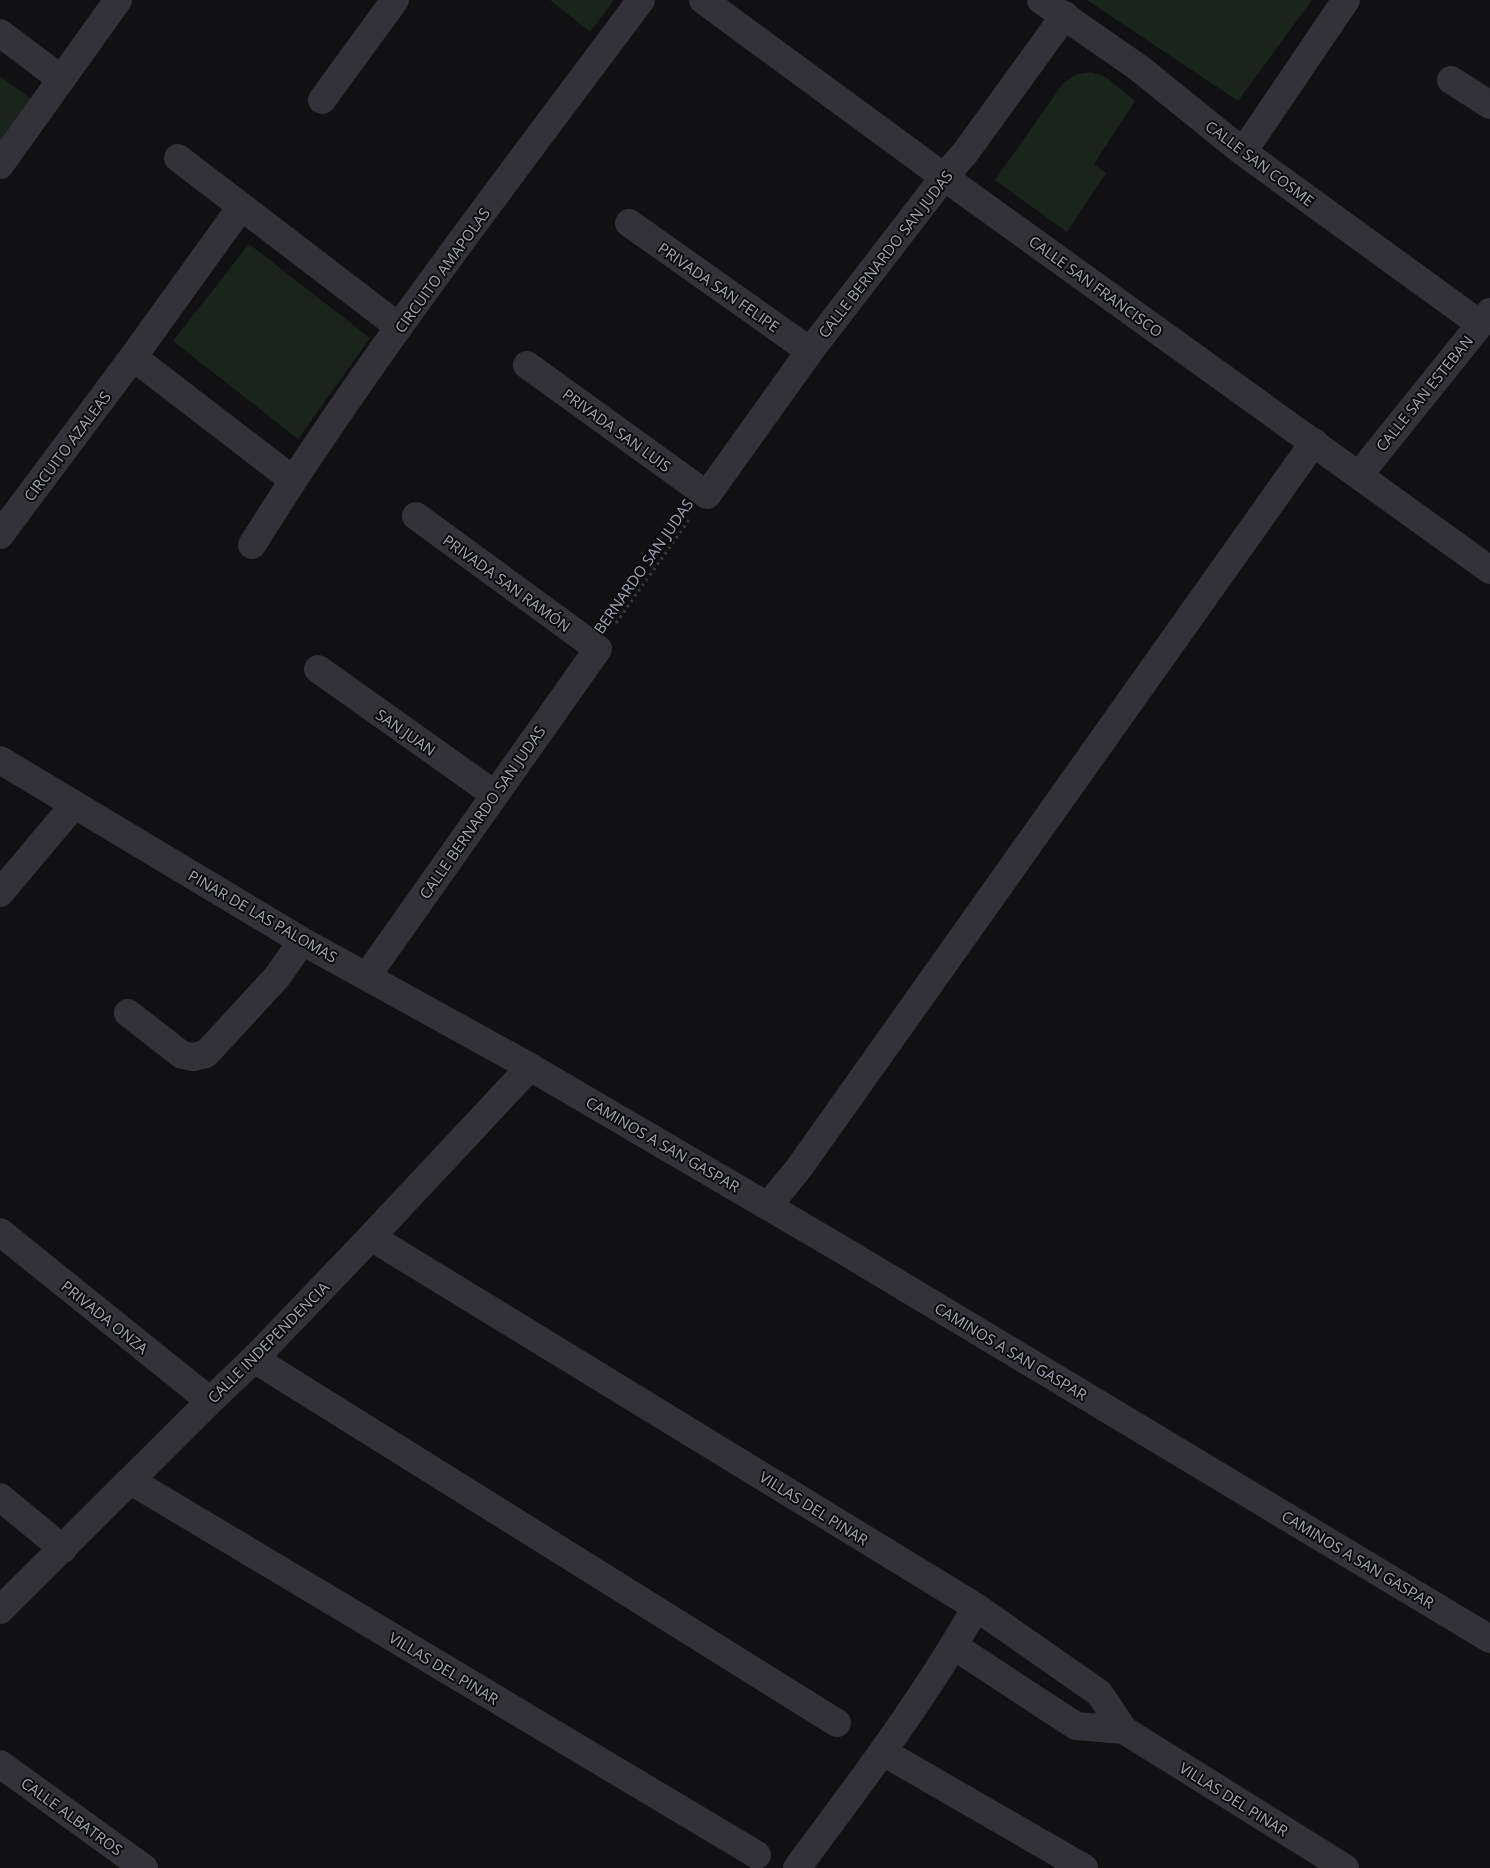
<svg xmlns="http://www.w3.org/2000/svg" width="1490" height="1868" viewBox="0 0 1490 1868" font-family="'Open Sans',sans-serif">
<rect width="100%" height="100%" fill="#111113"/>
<path fill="#1b231d" d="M 550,0 L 614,0 L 590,32 Z
M 1087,0 L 1312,0 L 1238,101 Z
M 1091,72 L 1106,77 L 1135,101 L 1094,164 L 1106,173 L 1067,232 L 995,180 L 1064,82 L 1078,74 Z
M 0,76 L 31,99 L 0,143 Z
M 249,244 L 370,338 L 298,439 L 173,341 Z"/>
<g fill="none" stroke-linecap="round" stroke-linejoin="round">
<path stroke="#38393f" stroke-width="3" stroke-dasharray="2.5 4" stroke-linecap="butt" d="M 616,623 L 689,520"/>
<path stroke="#323238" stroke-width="28" d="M 703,0 L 944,177 L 1490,570
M 1041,0 L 1139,68 L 1243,152 L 1480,324
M 0,33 L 61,79
M 1451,80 L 1490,105
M 322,100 L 395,0
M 1243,152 L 1346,0
M 178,158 L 399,327
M 0,165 L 118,0
M 629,223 L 810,351
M 133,357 L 293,480
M 527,365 L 707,495 L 810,351 L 944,177 L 965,153 L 1065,15
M 1359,475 L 1490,312
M 0,535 L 133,357 L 241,207
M 252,545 C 370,356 508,179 641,0
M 318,669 L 494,794
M 0,760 L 302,941 L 530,1067 L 846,1252 L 1490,1639
M 0,893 L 74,805
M 367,976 L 598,649 L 416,516
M 128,1013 L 182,1055 L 193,1057 L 206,1054 L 277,977 L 302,941
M 768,1206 L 799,1168 L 1314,442
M 0,1232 L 210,1401
M 371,1237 L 976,1607 L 1099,1693 L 1124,1730 L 1345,1868
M 254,1359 L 837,1723
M 131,1481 L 757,1855
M 0,1497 L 63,1549
M 0,1610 L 210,1401 L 254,1359 L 371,1237 L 530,1067
M 954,1646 L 1076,1726 L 1124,1730
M 883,1752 L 1084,1868
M 0,1764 L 144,1868
M 797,1868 C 860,1783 924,1699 976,1607"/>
</g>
<g text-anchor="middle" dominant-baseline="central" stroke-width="4" stroke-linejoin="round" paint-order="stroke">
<g font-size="15" fill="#a2a5b5" stroke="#0c0c0e">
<text transform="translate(1260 163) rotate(37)">CALLE SAN COSME</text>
<text transform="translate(885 254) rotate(-52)">CALLE BERNARDO SAN JUDAS</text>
<text transform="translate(442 270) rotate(-54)">CIRCUITO AMAPOLAS</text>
<text transform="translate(1096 286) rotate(36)">CALLE SAN FRANCISCO</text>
<text transform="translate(719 287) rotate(35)">PRIVADA SAN FELIPE</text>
<text transform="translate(1424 393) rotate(-51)">CALLE SAN ESTEBAN</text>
<text transform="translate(617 430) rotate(36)">PRIVADA SAN LUIS</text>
<text transform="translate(67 446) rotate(-53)">CIRCUITO AZALEAS</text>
<text transform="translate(643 566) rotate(-55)">BERNARDO SAN JUDAS</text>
<text transform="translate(507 583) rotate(36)">PRIVADA SAN RAMÓN</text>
<text transform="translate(406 732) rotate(35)">SAN JUAN</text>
<text transform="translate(482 812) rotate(-55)">CALLE BERNARDO SAN JUDAS</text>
<text transform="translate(263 916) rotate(30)">PINAR DE LAS PALOMAS</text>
<text transform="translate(663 1144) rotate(30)">CAMINOS A SAN GASPAR</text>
<text transform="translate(105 1317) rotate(39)">PRIVADA ONZA</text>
<text transform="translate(268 1342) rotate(-45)">CALLE INDEPENDENCIA</text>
<text transform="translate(1011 1351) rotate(31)">CAMINOS A SAN GASPAR</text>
<text transform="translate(814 1508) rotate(32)">VILLAS DEL PINAR</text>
<text transform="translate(1358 1559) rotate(31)">CAMINOS A SAN GASPAR</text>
<text transform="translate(444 1668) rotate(31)">VILLAS DEL PINAR</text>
<text transform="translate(1234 1799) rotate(32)">VILLAS DEL PINAR</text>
<text transform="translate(72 1816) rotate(36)">CALLE ALBATROS</text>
</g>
</g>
</svg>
